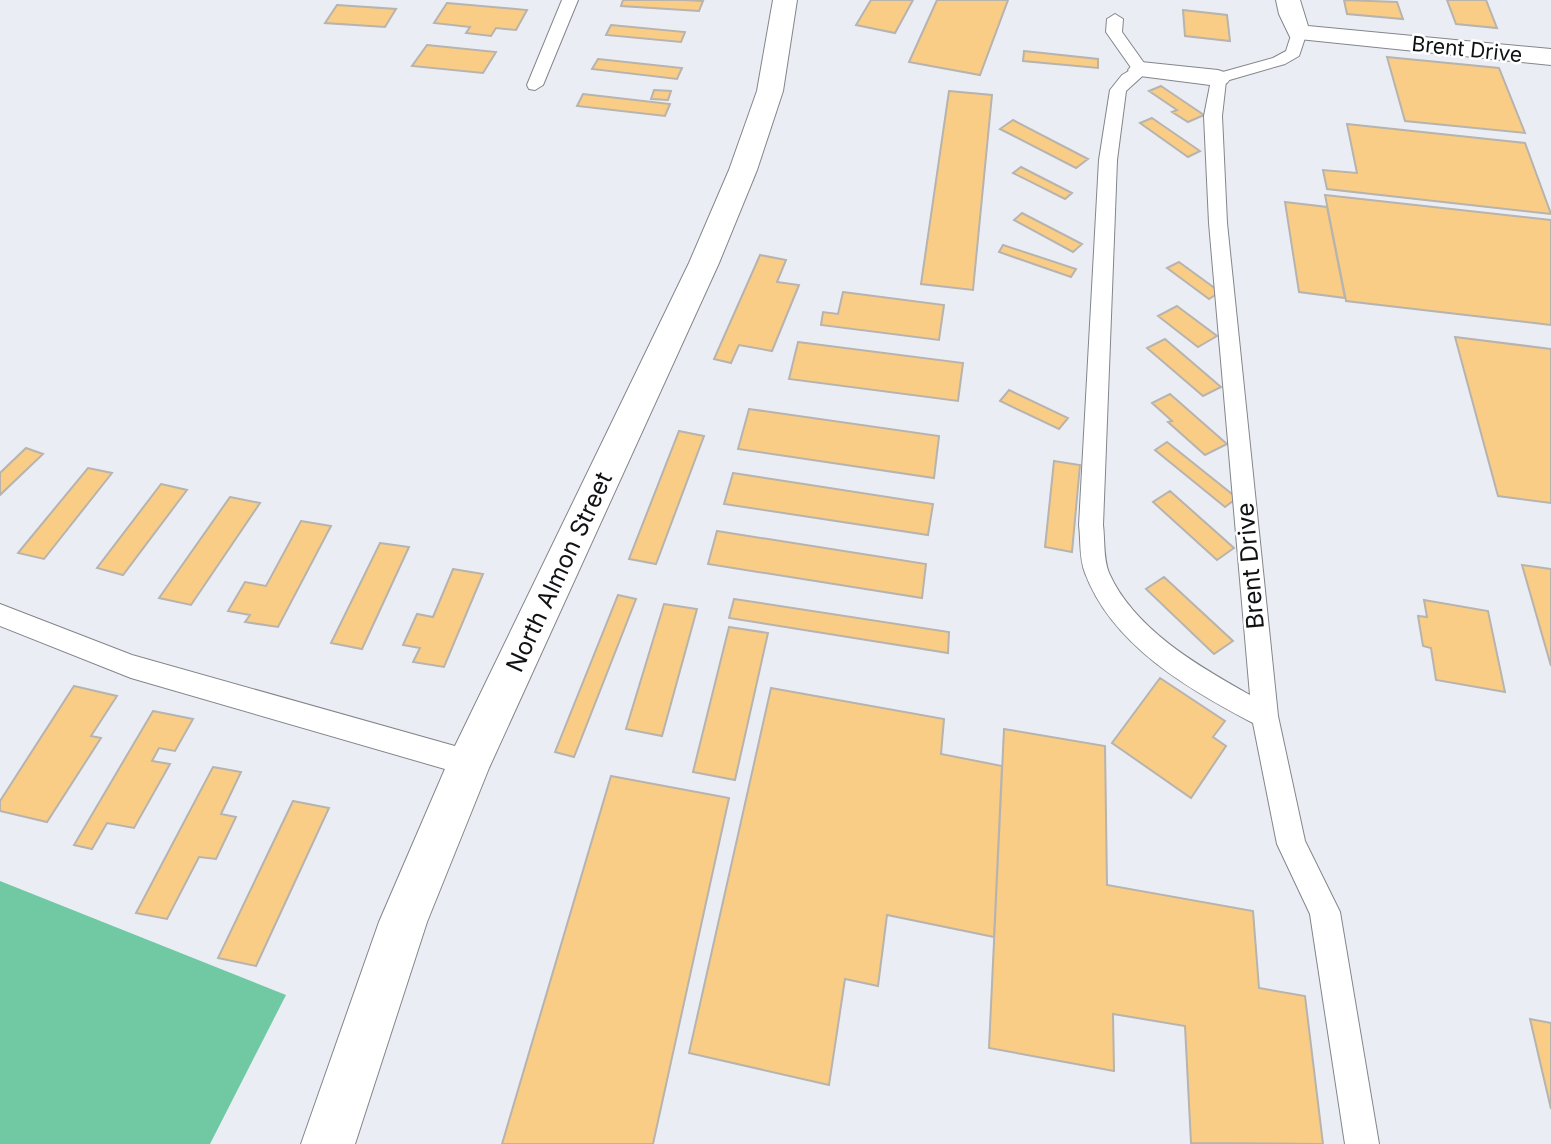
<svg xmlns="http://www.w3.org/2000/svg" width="1551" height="1144" viewBox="0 0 1551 1144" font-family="Inter,sans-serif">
<rect width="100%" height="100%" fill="#eaeef4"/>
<path fill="#71c9a3" d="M 0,881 L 286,995 L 210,1144 L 0,1144 Z"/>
<path fill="#facd86" stroke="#b7b3ae" stroke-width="2" d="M 623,0 L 684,0 L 703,1 L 699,11 L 621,6 Z
M 871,0 L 913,0 L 895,33 L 856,25 Z
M 937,0 L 1008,0 L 980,75 L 909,62 Z
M 1344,0 L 1397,2 L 1403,19 L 1347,14 Z
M 1447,0 L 1486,0 L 1497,28 L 1456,24 Z
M 447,3 L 527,10 L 516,30 L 496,28 L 491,36 L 466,33 L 470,27 L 434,23 Z
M 337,5 L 396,9 L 385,27 L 325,23 Z
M 1183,10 L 1227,15 L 1230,41 L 1185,36 Z
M 611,25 L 685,32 L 681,42 L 606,35 Z
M 427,45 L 496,52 L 483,73 L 412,66 Z
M 1024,51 L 1098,59 L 1098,68 L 1023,61 Z
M 1387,57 L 1499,68 L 1525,133 L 1405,121 Z
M 598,59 L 682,68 L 677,79 L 592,69 Z
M 1161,86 L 1204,115 L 1188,122 L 1172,112 L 1177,110 L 1149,91 Z
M 654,90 L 671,91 L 668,100 L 651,99 Z
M 949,91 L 992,95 L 973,290 L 921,284 Z
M 583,94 L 670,104 L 665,116 L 577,106 Z
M 1152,118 L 1200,151 L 1188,157 L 1140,123 Z
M 1013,120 L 1088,159 L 1076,168 L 1000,129 Z
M 1347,124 L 1525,143 L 1551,214 L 1327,189 L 1323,170 L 1357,173 Z
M 1021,167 L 1072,193 L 1065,199 L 1013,173 Z
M 1325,195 L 1551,220 L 1551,325 L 1346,301 Z
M 1285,202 L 1327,207 L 1345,298 L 1299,292 Z
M 1022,213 L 1082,244 L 1073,252 L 1014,220 Z
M 1003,245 L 1076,269 L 1071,277 L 999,252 Z
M 760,255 L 786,260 L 777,282 L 799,285 L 772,351 L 739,345 L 731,363 L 714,359 Z
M 1179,262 L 1220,292 L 1209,299 L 1167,268 Z
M 843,292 L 944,305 L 939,340 L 821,325 L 823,312 L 838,314 Z
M 1177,306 L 1217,336 L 1198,347 L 1158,316 Z
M 1455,337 L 1551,349 L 1551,503 L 1498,496 Z
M 1165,339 L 1221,387 L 1203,396 L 1147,348 Z
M 798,342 L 963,363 L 958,401 L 789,379 Z
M 1009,390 L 1068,418 L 1059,429 L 1000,401 Z
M 1170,394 L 1227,444 L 1205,455 L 1168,422 L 1172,421 L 1152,403 Z
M 749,409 L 939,436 L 934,478 L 738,449 Z
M 679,431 L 704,436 L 656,564 L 629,559 Z
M 1167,442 L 1237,498 L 1225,507 L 1155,450 Z
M 26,448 L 43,454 L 0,495 L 0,473 Z
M 1054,461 L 1080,465 L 1072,552 L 1045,547 Z
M 88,468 L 112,473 L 44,559 L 18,553 Z
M 733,473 L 933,504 L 928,535 L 724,504 Z
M 161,484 L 187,490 L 123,575 L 97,568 Z
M 1170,491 L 1234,548 L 1217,560 L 1153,502 Z
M 230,497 L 260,503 L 191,605 L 159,598 Z
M 301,521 L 331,526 L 278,627 L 245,622 L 250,615 L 228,611 L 245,582 L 266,586 Z
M 717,531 L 926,564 L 922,598 L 708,564 Z
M 380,543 L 409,547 L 362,649 L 331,643 Z
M 1522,565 L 1551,569 L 1551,666 Z
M 453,569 L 483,574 L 444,667 L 413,662 L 420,648 L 403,645 L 417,614 L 433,617 Z
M 1164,577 L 1233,641 L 1214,654 L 1146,589 Z
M 618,595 L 636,599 L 574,757 L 555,752 Z
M 734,599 L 949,632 L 948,653 L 729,618 Z
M 1424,600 L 1488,611 L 1505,692 L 1436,680 L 1431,648 L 1423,646 L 1418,616 L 1427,617 Z
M 664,604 L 697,609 L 662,736 L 626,729 Z
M 729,627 L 768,633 L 735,780 L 693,772 Z
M 1160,678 L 1225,721 L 1213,737 L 1226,746 L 1191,798 L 1112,743 Z
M 74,686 L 117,696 L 91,736 L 101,738 L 47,822 L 0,811 L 0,801 Z
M 771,688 L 944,719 L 941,754 L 1002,766 L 994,937 L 887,915 L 878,986 L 845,979 L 829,1085 L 689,1053 Z
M 153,711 L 193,719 L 175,751 L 159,748 L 152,761 L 170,764 L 134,828 L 107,823 L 92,849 L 74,845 Z
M 1004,729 L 1105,746 L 1107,885 L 1253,911 L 1259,988 L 1305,996 L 1323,1144 L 1191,1143 L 1185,1026 L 1113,1014 L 1114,1071 L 989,1048 Z
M 213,767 L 241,772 L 221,814 L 236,817 L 216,859 L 199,857 L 167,919 L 136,913 Z
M 611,776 L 729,798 L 653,1144 L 502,1144 Z
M 293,801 L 329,808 L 256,966 L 218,958 Z
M 1530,1019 L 1551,1023 L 1551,1109 Z"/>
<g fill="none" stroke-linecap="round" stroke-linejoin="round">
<defs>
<path id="service" d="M 562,0 L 578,0 L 543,85 L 535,90 L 529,89 L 527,85 Z
M 1115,14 L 1123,19 L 1122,32 L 1149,70 L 1126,91 L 1117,160 L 1103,525 C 1105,540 1103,558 1109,573 C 1134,629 1198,666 1250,695 L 1209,223 L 1204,116 L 1212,75 L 1273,58 L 1286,51 L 1293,29 L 1299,27 L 1307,32 L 1299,56 L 1285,64 L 1226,81 L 1222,116 L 1227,223 L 1278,716 L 1305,841 L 1340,912 L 1379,1144 L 1345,1144 L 1310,914 L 1277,844 L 1253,723 C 1188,689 1112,645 1085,573 C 1079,558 1081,540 1079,525 L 1099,160 L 1110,90 L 1122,75 L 1132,69 L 1106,32 L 1107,19 Z
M 0,604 L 132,655 L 469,750 L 479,754 L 483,763 L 479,772 L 469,776 L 131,678 L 0,626 Z"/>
<path id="minor" d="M 1276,0 L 1300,0 L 1308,26 L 1551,49 L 1551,65 L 1299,39 L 1290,37 L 1279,14 Z
M 1141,62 L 1218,70 L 1227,73 L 1231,78 L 1227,83 L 1218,86 L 1132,75 L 1128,70 L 1132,65 Z"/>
<path id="tertiary" d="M 773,0 L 797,0 L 783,91 L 757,170 L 719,263 L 489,768 L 427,922 L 355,1144 L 301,1144 L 379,922 L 454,748 L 689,263 L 729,170 L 757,91 Z"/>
</defs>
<use href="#service" stroke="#82868b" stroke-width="2"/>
<use href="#minor" stroke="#82868b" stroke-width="2"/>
<use href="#tertiary" stroke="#82868b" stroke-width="2"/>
<use href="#service" fill="#fff" fill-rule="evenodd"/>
<use href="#minor" fill="#fff" fill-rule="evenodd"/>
<use href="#tertiary" fill="#fff" fill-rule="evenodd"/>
</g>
<g text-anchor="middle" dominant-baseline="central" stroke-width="5" stroke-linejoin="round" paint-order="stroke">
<g font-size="21" fill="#101113" stroke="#fff">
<text transform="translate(1467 49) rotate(6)">Brent Drive</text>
</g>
<g font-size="24" fill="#101113" stroke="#fff">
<text transform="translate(1250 566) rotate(-95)">Brent Drive</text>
<text transform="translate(559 572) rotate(-65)">North Almon Street</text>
</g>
</g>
</svg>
